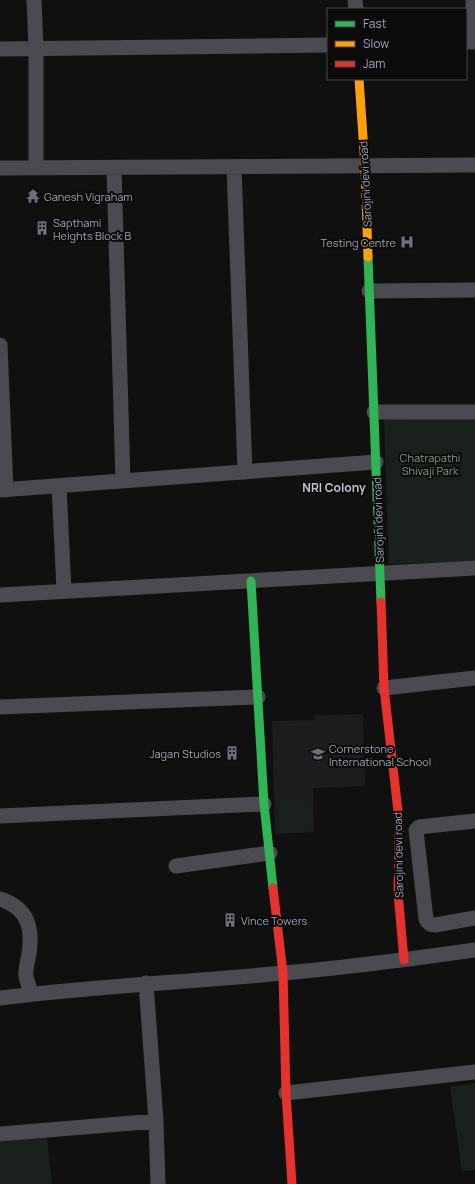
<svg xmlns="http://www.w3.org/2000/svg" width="475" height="1184" viewBox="0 0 475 1184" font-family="Manrope,sans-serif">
<rect width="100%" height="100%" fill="#101011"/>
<path fill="#1d1d1f" d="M 363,714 L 365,786 L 313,788 L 314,832 L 275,834 L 272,721 L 315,720 L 315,715 Z"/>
<path fill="#1a211c" d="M 475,417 L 475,561 L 389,564 L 384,420 Z
M 309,802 L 310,831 L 278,832 L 277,803 Z
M 475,1083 L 475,1170 L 462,1171 L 450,1087 Z
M 47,1138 L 52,1184 L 0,1184 L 0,1142 Z"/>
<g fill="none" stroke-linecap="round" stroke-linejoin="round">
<path stroke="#4a4a50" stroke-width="15" d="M 34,0 L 36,48 L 36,168
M 355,0 L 356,9
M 466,42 L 474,42 L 473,0
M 0,49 L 328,45
M 234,167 L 245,472
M 0,168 L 475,165
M 114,168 L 123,481
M 369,291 L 475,290
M 0,345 L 6,490
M 374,412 L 475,412
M 59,486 L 64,591
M 0,490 L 376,462
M 0,595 L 475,568
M 384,688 L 475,678
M 0,707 L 258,697
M 0,816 L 264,804
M 475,821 L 419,827 L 416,830 L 426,919 C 428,924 430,925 435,925 L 475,918
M 176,866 L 270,853
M 0,899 C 28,908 33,928 29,954 C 28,961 25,969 26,976 C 27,982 30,988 31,994
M 146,983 L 156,1121 L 158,1184
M 0,998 C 94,986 189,982 283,973 C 347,968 411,959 475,950
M 286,1093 L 475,1072
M 0,1134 L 156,1121"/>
<path stroke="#30b455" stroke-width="9" d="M 368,257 L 381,602
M 251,581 L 264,804 L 273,888"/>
<path stroke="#ff9f0a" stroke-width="9" d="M 359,79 L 365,166 L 368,257"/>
<path stroke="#e5322d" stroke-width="9" d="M 381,602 L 384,688 L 399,820 L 398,893 L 404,960
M 273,888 L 283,973 L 286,1093 L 292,1184"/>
</g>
<defs>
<symbol id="temple-bare" viewBox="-9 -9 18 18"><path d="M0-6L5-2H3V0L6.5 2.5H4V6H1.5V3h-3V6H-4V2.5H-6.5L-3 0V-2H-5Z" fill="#6e6f7a" stroke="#0b0b0c" stroke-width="2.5" paint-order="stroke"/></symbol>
<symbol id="building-bare" viewBox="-9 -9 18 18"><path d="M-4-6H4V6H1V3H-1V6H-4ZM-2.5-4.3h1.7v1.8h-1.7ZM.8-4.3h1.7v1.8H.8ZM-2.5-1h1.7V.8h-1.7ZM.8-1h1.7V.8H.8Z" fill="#6e6f7a" stroke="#0b0b0c" stroke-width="2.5" paint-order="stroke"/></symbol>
<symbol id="hospital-bare" viewBox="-9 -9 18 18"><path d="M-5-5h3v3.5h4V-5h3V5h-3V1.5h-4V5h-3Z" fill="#6e6f7a" stroke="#0b0b0c" stroke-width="2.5" paint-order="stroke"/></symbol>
<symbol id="school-bare" viewBox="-9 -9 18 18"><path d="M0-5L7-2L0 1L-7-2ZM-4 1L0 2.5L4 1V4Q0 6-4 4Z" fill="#6e6f7a" stroke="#0b0b0c" stroke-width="2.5" paint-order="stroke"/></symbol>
</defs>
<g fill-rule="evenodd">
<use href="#temple-bare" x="23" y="186" width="20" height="20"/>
<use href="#building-bare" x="32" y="218" width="20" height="20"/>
<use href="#hospital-bare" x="397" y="232" width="20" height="20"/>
<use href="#building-bare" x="222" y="743" width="20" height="20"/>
<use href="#school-bare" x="308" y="744" width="20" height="20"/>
<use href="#building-bare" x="220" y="910" width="20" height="20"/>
</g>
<g text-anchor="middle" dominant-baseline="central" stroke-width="4" stroke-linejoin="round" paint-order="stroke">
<g font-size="11" fill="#a0a2b3" stroke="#0b0b0c">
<text transform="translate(365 184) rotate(-93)">Sarojini devi road</text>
<text transform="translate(378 520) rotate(-92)">Sarojini devi road</text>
<text transform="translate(398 855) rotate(-91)">Sarojini devi road</text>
</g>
<g font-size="11" fill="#a0a2b3" stroke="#0b0b0c" text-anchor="start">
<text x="44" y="196">Ganesh Vigraham</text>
<text x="53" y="222">Sapthami<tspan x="53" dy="13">Heights Block B</tspan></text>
<text x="396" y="242" text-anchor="end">Testing Centre</text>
<text x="329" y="748">Cornerstone<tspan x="329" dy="13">International School</tspan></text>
<text x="221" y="753" text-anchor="end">Jagan Studios</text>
<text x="241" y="920">Vince Towers</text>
</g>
<g font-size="11" fill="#75a07f" stroke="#0b0b0c">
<text x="430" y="457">Chatrapathi<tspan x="430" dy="13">Shivaji Park</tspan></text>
</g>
<g font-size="12" font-weight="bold" fill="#c1c2cf" stroke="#0b0b0c">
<text x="334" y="487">NRI Colony</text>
</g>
</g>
<rect x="327" y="8" width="140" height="72" fill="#0b0b0c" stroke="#47474f"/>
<rect x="335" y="21" width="20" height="6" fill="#30b455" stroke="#47474f"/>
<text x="363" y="28" font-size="12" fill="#a0a2b3">Fast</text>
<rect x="335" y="41" width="20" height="6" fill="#ff9f0a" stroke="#47474f"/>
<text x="363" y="48" font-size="12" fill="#a0a2b3">Slow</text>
<rect x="335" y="61" width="20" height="6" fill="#e5322d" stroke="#47474f"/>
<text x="363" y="68" font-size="12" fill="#a0a2b3">Jam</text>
</svg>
